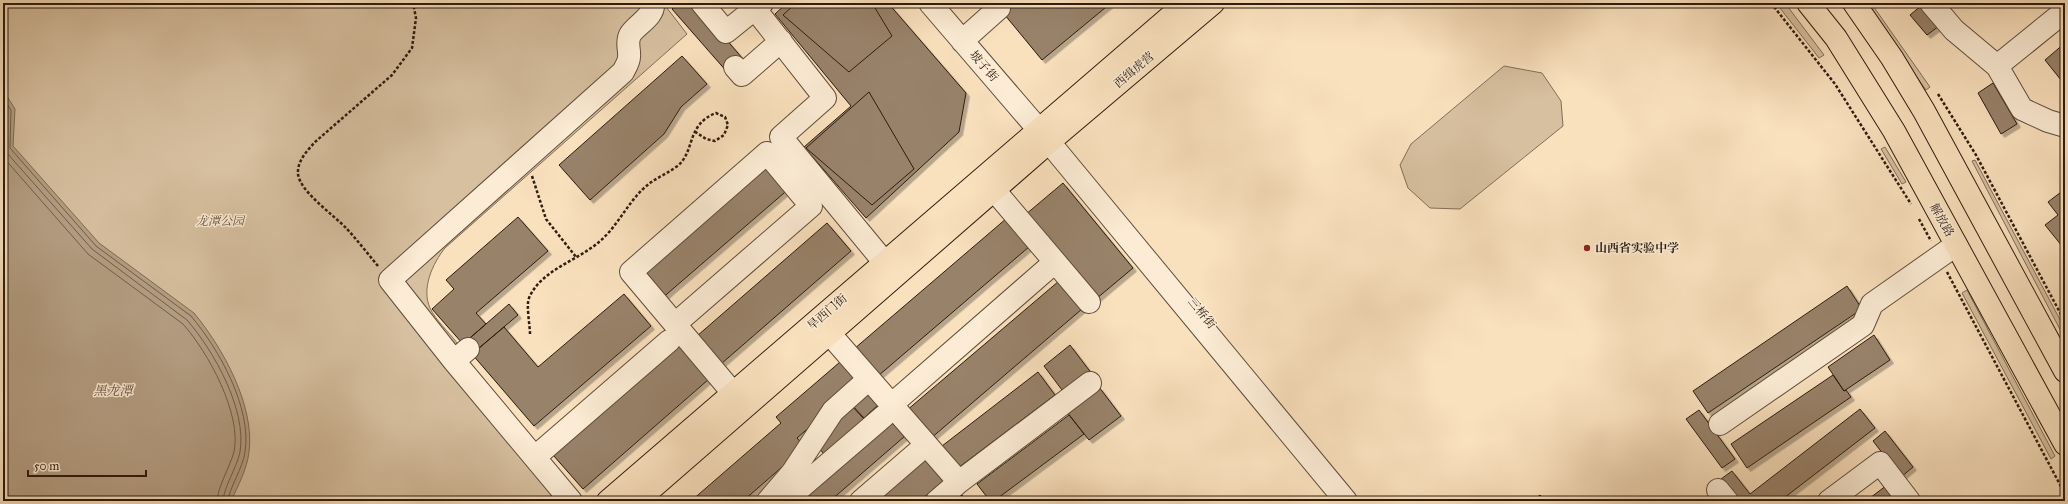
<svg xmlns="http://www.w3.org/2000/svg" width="2068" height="504" viewBox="0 0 2068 504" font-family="'IM FELL Great Primer','Noto Serif SC',serif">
<defs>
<filter id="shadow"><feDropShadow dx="3.5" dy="3.5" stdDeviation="0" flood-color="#0004"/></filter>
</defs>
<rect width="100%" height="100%" fill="#fae1be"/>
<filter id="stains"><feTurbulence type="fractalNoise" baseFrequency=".005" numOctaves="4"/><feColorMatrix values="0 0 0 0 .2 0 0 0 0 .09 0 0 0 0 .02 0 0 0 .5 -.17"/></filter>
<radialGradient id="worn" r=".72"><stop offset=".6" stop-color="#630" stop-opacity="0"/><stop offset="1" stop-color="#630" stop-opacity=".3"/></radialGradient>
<path fill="#d7c0a0" stroke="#826e57" d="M 3,3 L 663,3 L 687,34 L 445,248 C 433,263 421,288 430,308 C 436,321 449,332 457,343 L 445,366 L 550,489 L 552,501 L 3,501 Z
M 1776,3 L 1785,3 L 1824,55 L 1819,58 Z
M 1864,3 L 1871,3 L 1930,87 L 1926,90 Z
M 1504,66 L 1542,73 L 1561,101 L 1563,126 L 1460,209 L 1430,208 L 1408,188 L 1400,165 L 1411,144 Z
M 1885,147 L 1906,182 L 1902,184 L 1881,149 Z
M 1975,160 L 2065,329 L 2065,339 L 1972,161 Z
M 1967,290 L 2055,456 L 2051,459 L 1962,293 Z"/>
<path fill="#b49e82" stroke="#7e6a54" d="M 3,90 L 15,109 L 13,146 L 99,243 L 194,313 C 223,348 255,406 249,452 C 247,469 238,486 231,501 L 3,501 Z"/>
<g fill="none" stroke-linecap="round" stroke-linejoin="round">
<path stroke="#705d48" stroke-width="1" d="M 3,98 L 11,110 L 10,148 L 96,246 L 191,316 C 219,349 252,408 245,452 C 243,468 229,488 228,501
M 3,107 L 6,111 L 4,145 L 6,152 L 92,249 L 187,320 C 214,351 247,410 240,452 C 237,467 223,489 223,501
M 3,157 L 88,254 L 183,324 C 208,352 242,414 234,452 C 230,466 217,489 217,501"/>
</g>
<path fill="#98826a" stroke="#2d1c0e" filter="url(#shadow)" d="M 679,3 L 695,3 L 743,59 L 728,73 L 672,9 Z
M 787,3 L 888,3 L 966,93 L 959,132 L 866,218 L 804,147 L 851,106 L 775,14 Z
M 796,3 L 872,3 L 892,36 L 849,72 L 783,15 Z
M 995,3 L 1028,4 L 1111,3 L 1042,60 Z
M 1922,5 L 1939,26 L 1927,35 L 1910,15 Z
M 2065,43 L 2065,85 L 2045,60 Z
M 682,56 L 707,84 L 681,107 L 664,134 L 590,200 L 559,165 Z
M 1993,83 L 2017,124 L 2001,134 L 1978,93 Z
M 869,92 L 914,169 L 872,205 L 806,148 Z
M 767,159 L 791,187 L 660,300 L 636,272 Z
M 1063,183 L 1133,268 L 1096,299 L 1025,215 Z
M 2065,189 L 2065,255 L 2060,248 L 2062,246 L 2045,225 L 2058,215 L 2048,202 Z
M 518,217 L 548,251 L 476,313 L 486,324 L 463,344 L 432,309 L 454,289 L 446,280 Z
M 1007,218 L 1030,246 L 878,376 L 854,349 Z
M 827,223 L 851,251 L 721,364 L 697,336 Z
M 1059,281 L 1082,309 L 930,439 L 906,411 Z
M 1847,286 L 1862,309 L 1708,413 L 1693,391 Z
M 624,294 L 651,326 L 534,426 L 472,354 L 504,327 L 538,367 Z
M 509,304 L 518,315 L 472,354 L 463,344 Z
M 1874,335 L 1890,360 L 1844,391 L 1828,367 Z
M 680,345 L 709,379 L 583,489 L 553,455 Z
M 1070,345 L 1092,374 L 1065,394 L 1044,366 Z
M 840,362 L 859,384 L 797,438 L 805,447 L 743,501 L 691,501 L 781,423 L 776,417 Z
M 1038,372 L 1055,395 L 958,468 L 942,446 Z
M 1833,375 L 1844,391 L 1846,390 L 1851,397 L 1747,468 L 1731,444 Z
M 1099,387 L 1121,416 L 1089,440 L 1067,412 Z
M 864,390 L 878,405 L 864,418 L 850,403 Z
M 851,405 L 864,419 L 824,454 L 817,446 Z
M 1860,409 L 1875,428 L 1780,501 L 1738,501 L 1721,479 L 1732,471 L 1750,494 Z
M 1699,410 L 1735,459 L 1722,468 L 1686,419 Z
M 1069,415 L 1084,434 L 994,501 L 990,501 L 977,484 Z
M 889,417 L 905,436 L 830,501 L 791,501 Z
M 1885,431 L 1913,467 L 1901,477 L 1873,441 Z
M 927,457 L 945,479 L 920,501 L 875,501 Z
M 1891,482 L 1905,501 L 1866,501 Z
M 1715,490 L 1724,501 L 1702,501 Z
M 962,495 L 966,501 L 955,501 Z
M 1540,495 L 1546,501 L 1532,501 Z
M 1927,496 L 1931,501 L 1920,501 Z"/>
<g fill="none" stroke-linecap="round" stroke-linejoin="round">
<defs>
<path id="minor" d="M 702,3 L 726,32 L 757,7
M 762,3 L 755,9 L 825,98 L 781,137 L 885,263
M 930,3 L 1039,130 L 1346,501
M 1931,3 L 1954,30 L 1997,66 L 2022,109 L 2048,121 L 2065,126
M 962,41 L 999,8
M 1997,66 L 2065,11
M 735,67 L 742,75 L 781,41
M 994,190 L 1089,302
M 675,324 L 811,206 L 767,153 L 631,272 L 733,393
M 829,333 L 959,482
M 468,349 L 454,361 L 571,501
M 454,361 L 390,280 L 623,72 C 625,68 629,62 629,57 C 630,50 626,43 630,35 C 635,25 655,17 653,3
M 891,405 L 1055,262
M 1720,424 L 1863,325 L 1872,304 L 1956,245
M 535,457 L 669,341
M 1718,490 L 1727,501
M 768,501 L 792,473 L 833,411 L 861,386
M 785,501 L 884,416
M 861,501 L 926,445
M 937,501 L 959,482 L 1090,383
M 1829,501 L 1880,463 L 1909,501"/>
<path id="major" d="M 1808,3 L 1836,38 L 1894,131 L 2065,444
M 1854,3 L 1892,58 L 1924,111 L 2065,371
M 608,501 L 1186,3
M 637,501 L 1049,142 L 1213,3"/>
</defs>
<use href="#minor" stroke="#604d3a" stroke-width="24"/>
<use href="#major" stroke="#2d1c0e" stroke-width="24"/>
<path stroke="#2d1c0e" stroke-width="2.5" stroke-dasharray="3 2" stroke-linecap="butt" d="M 1771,3 L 1835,84 L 1911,204
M 1938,94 L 1976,155 L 2065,322
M 532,176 L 546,219 L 576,257
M 1919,219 L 1931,241
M 378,266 C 368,254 358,241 347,229 C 334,215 300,192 298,174 C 297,161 307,151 315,142 L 392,75 L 412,48 L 416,18 L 413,3
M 1947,272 L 2065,494
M 530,334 C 530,326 526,305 529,298 C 541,270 577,261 599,242 C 617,227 627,204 643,189 C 653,179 665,175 676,167 C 696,153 685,125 716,113 L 725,117 L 728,125 L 724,135 L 715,141 L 706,139 L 694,131"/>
<use href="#minor" stroke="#fcecd5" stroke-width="22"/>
<use href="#major" stroke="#fae1be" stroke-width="22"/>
</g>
<circle fill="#8f2418" stroke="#fcecd5" stroke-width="1.5" cx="1587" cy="248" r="4"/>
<g text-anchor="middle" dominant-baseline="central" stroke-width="3" stroke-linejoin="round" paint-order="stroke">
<g font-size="12" fill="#2d1c0e" stroke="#fcecd5">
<text transform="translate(984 66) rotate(49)">坡子街</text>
<text transform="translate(1134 70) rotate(-40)">西缉虎营</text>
<text transform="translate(1942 220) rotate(61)">解放路</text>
<text transform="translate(827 312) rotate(-41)">旱西门街</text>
<text transform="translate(1202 313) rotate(51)">三桥街</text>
</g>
<g font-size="12" font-style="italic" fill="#604d3a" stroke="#fcecd5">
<text x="220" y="221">龙潭公园</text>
</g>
<g font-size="12" font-weight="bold" fill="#2d1c0e" stroke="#fcecd5" text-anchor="start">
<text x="1595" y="248">山西省实验中学</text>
</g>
<g font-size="13" font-style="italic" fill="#63503c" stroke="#fcecd5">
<text x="113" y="391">黑龙潭</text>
</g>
</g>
<rect width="2068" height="504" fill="none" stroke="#fae1be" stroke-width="16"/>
<rect x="4" y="4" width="2060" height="496" fill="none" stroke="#2d1c0e" stroke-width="2"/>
<rect x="8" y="8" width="2052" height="488" fill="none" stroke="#2d1c0e"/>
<path d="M28 470v6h118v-6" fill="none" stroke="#2d1c0e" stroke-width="2"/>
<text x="34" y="470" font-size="12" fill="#2d1c0e" stroke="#fcecd5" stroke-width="3" paint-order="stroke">50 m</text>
<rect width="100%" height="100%" filter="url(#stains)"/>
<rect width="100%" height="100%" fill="url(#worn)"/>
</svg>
